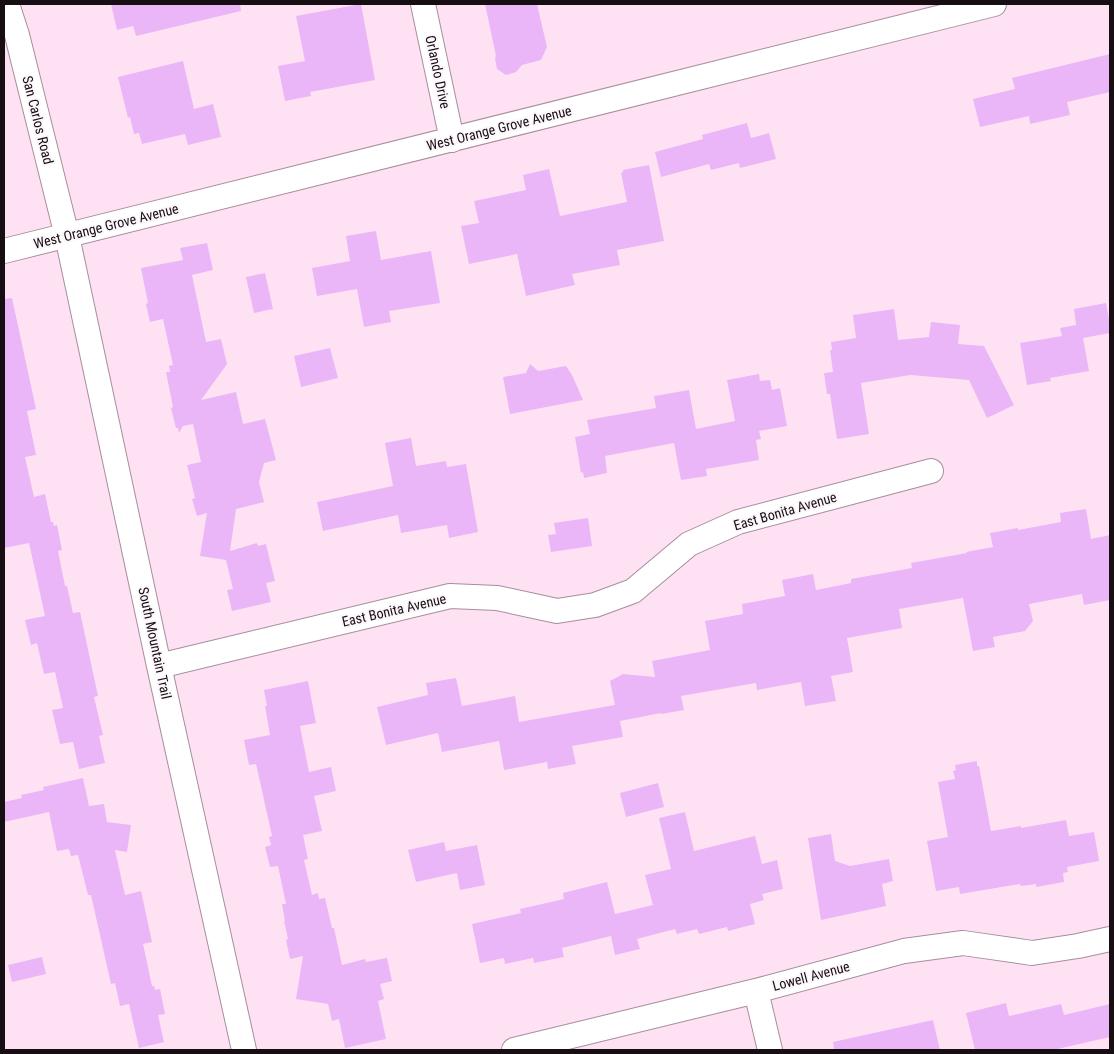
<svg xmlns="http://www.w3.org/2000/svg" width="1114" height="1054" viewBox="0 0 1114 1054" font-family="'Roboto Condensed',sans-serif">
<rect width="100%" height="100%" fill="#fee2f3"/>
<path fill="#eab6f7" d="M 111,4 L 240,4 L 241,11 L 136,36 L 133,26 L 117,30 Z
M 361,4 L 375,80 L 310,92 L 311,96 L 285,101 L 278,66 L 305,61 L 296,16 Z
M 485,4 L 537,4 L 547,47 L 541,60 L 522,65 L 516,72 L 506,75 L 497,69 L 495,58 L 496,56 Z
M 1110,54 L 1110,92 L 1067,102 L 1070,115 L 1030,124 L 1029,116 L 980,127 L 973,99 L 1015,89 L 1012,78 Z
M 183,61 L 194,109 L 213,104 L 221,137 L 188,145 L 185,134 L 142,144 L 139,133 L 134,134 L 130,117 L 128,118 L 118,77 Z
M 747,123 L 751,138 L 769,133 L 776,159 L 740,168 L 739,163 L 711,170 L 709,164 L 661,177 L 655,152 L 703,139 L 702,135 Z
M 649,165 L 664,241 L 617,250 L 620,265 L 572,274 L 575,285 L 526,296 L 517,254 L 469,264 L 461,226 L 479,223 L 474,201 L 526,190 L 523,175 L 549,169 L 560,216 L 627,202 L 621,173 L 623,172 L 623,170 Z
M 376,231 L 381,260 L 431,251 L 440,303 L 389,311 L 391,322 L 364,327 L 357,289 L 317,296 L 312,268 L 350,261 L 346,236 Z
M 207,243 L 213,270 L 192,275 L 206,342 L 221,339 L 227,364 L 201,400 L 236,392 L 243,424 L 265,419 L 276,460 L 264,463 L 259,482 L 264,502 L 236,509 L 230,551 L 257,543 L 258,546 L 266,544 L 275,581 L 266,583 L 271,602 L 232,611 L 227,590 L 233,589 L 226,560 L 200,556 L 207,513 L 197,516 L 192,499 L 195,498 L 187,465 L 201,462 L 193,424 L 183,426 L 179,433 L 178,428 L 176,428 L 171,408 L 173,407 L 166,372 L 170,372 L 169,366 L 173,365 L 163,319 L 150,322 L 146,304 L 148,303 L 141,268 L 183,260 L 180,248 Z
M 265,273 L 273,309 L 254,313 L 246,277 Z
M 12,298 L 36,409 L 27,411 L 36,455 L 25,457 L 34,497 L 45,494 L 51,522 L 53,522 L 54,526 L 57,525 L 62,550 L 58,551 L 65,586 L 67,586 L 73,613 L 80,612 L 98,696 L 94,697 L 103,735 L 99,736 L 105,763 L 79,769 L 73,742 L 60,744 L 52,710 L 63,708 L 55,672 L 44,674 L 37,643 L 31,645 L 25,620 L 45,616 L 29,543 L 4,548 L 4,299 Z
M 1106,303 L 1110,324 L 1110,333 L 1083,338 L 1089,371 L 1050,378 L 1051,381 L 1027,385 L 1020,343 L 1062,336 L 1060,328 L 1076,325 L 1074,309 Z
M 894,309 L 898,340 L 929,337 L 931,322 L 960,325 L 958,344 L 984,346 L 1014,405 L 987,418 L 969,380 L 910,375 L 861,383 L 869,434 L 837,439 L 830,394 L 827,394 L 824,373 L 833,372 L 830,350 L 832,350 L 831,342 L 856,338 L 853,315 Z
M 330,348 L 338,378 L 301,387 L 294,356 Z
M 530,364 L 538,371 L 566,366 L 572,375 L 583,400 L 510,414 L 503,377 L 526,373 Z
M 759,374 L 760,381 L 770,380 L 772,390 L 780,388 L 787,426 L 759,431 L 761,439 L 756,440 L 759,460 L 706,469 L 707,476 L 681,480 L 674,443 L 605,456 L 607,473 L 584,478 L 583,472 L 581,473 L 575,437 L 590,434 L 587,420 L 656,408 L 654,396 L 689,390 L 696,429 L 735,421 L 727,380 Z
M 411,438 L 416,466 L 446,461 L 447,467 L 466,464 L 478,532 L 449,538 L 447,525 L 401,533 L 398,515 L 323,531 L 317,502 L 393,486 L 385,443 Z
M 1086,509 L 1091,539 L 1110,535 L 1110,600 L 1084,605 L 1082,594 L 1029,604 L 1033,621 L 1025,631 L 993,637 L 995,647 L 973,651 L 963,598 L 899,609 L 902,628 L 847,638 L 853,672 L 831,676 L 836,701 L 805,706 L 801,682 L 757,690 L 756,683 L 681,696 L 684,710 L 661,714 L 661,713 L 620,721 L 623,737 L 572,746 L 576,764 L 548,769 L 547,762 L 504,770 L 499,741 L 442,752 L 438,733 L 386,745 L 377,707 L 428,695 L 426,683 L 456,678 L 462,706 L 515,696 L 519,722 L 615,705 L 610,681 L 623,674 L 655,677 L 652,661 L 710,650 L 705,621 L 743,614 L 742,604 L 785,596 L 782,580 L 813,574 L 816,590 L 851,583 L 851,579 L 912,568 L 911,563 L 967,553 L 966,552 L 993,547 L 990,533 L 1018,528 L 1018,530 L 1061,522 L 1060,513 Z
M 588,518 L 592,546 L 551,552 L 548,535 L 556,534 L 554,523 Z
M 308,681 L 316,723 L 300,726 L 309,772 L 331,767 L 336,791 L 314,796 L 322,831 L 303,835 L 308,859 L 304,860 L 312,895 L 318,893 L 319,899 L 325,898 L 332,928 L 334,928 L 342,965 L 365,959 L 366,962 L 387,958 L 392,981 L 380,984 L 384,999 L 378,1001 L 386,1039 L 345,1048 L 339,1019 L 332,1021 L 328,1004 L 296,999 L 303,956 L 290,959 L 286,940 L 288,939 L 284,921 L 285,921 L 282,904 L 286,904 L 278,866 L 270,867 L 265,847 L 271,845 L 269,837 L 272,836 L 256,764 L 249,765 L 244,740 L 270,735 L 265,706 L 267,706 L 264,690 Z
M 977,761 L 977,766 L 979,766 L 991,831 L 1021,826 L 1021,828 L 1066,820 L 1069,836 L 1094,832 L 1099,861 L 1067,867 L 1068,872 L 1063,873 L 1064,882 L 1036,887 L 1036,884 L 1021,886 L 1020,884 L 960,894 L 959,887 L 936,891 L 927,841 L 948,837 L 938,782 L 955,779 L 953,771 L 956,770 L 955,765 Z
M 83,778 L 89,806 L 104,804 L 107,822 L 131,825 L 127,852 L 115,850 L 125,895 L 141,891 L 152,942 L 143,944 L 152,986 L 154,986 L 155,990 L 160,989 L 165,1014 L 158,1015 L 164,1042 L 139,1048 L 129,1004 L 120,1006 L 115,983 L 111,984 L 91,895 L 88,895 L 78,855 L 71,856 L 69,849 L 57,851 L 49,812 L 4,822 L 4,802 L 22,798 L 21,795 L 44,790 L 43,787 Z
M 658,783 L 664,807 L 626,817 L 620,793 Z
M 685,812 L 694,851 L 755,836 L 762,864 L 777,860 L 783,889 L 762,894 L 764,900 L 750,904 L 755,924 L 728,931 L 727,927 L 699,934 L 697,929 L 677,934 L 675,929 L 637,939 L 640,949 L 615,955 L 611,936 L 562,948 L 564,957 L 534,963 L 533,958 L 505,964 L 504,958 L 480,963 L 472,924 L 521,913 L 520,909 L 564,899 L 563,893 L 607,882 L 615,914 L 653,905 L 645,875 L 671,869 L 659,818 Z
M 831,834 L 835,861 L 850,866 L 889,859 L 893,881 L 882,884 L 886,906 L 821,920 L 808,838 Z
M 444,842 L 446,851 L 477,845 L 485,885 L 460,890 L 457,873 L 416,882 L 408,850 Z
M 42,957 L 46,974 L 12,982 L 8,965 Z
M 1006,1003 L 1009,1016 L 1061,1004 L 1064,1015 L 1110,1004 L 1110,1037 L 1053,1050 L 975,1050 L 966,1013 Z
M 933,1020 L 940,1050 L 834,1050 L 833,1042 Z"/>
<g fill="none" stroke-linecap="round" stroke-linejoin="round">
<defs>
<path id="minor" d="M 7,4 L 17,35 L 67,236 L 159,666 L 244,1050
M 423,4 L 452,140
M 4,251 L 994,4
M 159,666 L 450,596 L 497,598 L 557,611 L 595,605 L 633,591 L 689,544 L 738,522 L 931,471
M 756,991 L 770,1050
M 514,1050 L 756,991 L 904,951 L 963,943 L 1032,953 L 1078,946 L 1110,939"/>
</defs>
<use href="#minor" stroke="#a78d9d" stroke-width="26"/>
<use href="#minor" stroke="#fff" stroke-width="24"/>
</g>
<g text-anchor="middle" dominant-baseline="central" stroke-width="4" stroke-linejoin="round" paint-order="stroke">
<g font-size="14" fill="#170e13" stroke="#fcf7fa">
<text transform="translate(438 72) rotate(78)">Orlando Drive</text>
<text transform="translate(38 120) rotate(76)">San Carlos Road</text>
<text transform="translate(499 128) rotate(-14)">West Orange Grove Avenue</text>
<text transform="translate(106 226) rotate(-14)">West Orange Grove Avenue</text>
<text transform="translate(785 511) rotate(-16)">East Bonita Avenue</text>
<text transform="translate(394 610) rotate(-13)">East Bonita Avenue</text>
<text transform="translate(155 643) rotate(78)">South Mountain Trail</text>
<text transform="translate(811 976) rotate(-15)">Lowell Avenue</text>
</g>
</g>
<rect width="1114" height="1054" fill="none" stroke="#170e13" stroke-width="10"/>
</svg>
